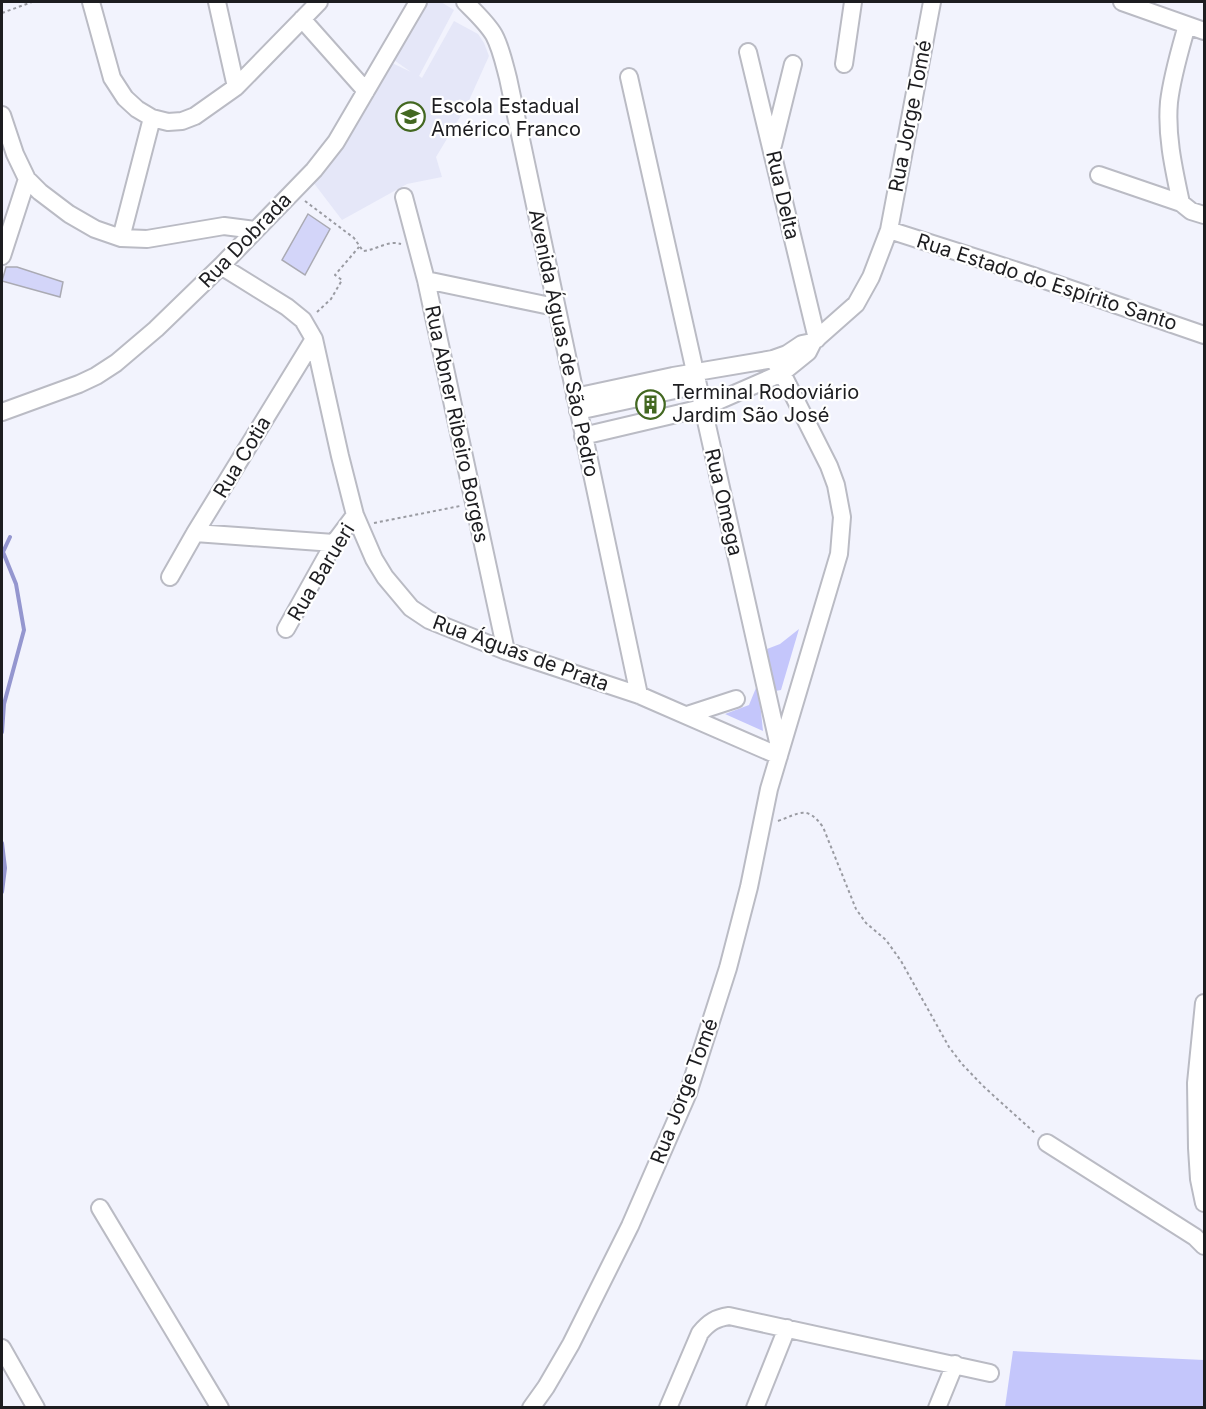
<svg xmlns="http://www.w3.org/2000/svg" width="1206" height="1409" viewBox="0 0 1206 1409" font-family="Inter,sans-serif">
<rect width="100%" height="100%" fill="#f2f3fd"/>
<path fill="#e5e7f8" d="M 425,2 L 441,2 L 454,10 L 419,76 L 422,78 L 454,21 L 478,34 L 484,43 L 489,56 L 466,107 L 436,157 L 442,177 L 407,184 L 342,220 L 313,182 L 392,63 L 411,72 L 394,60 Z"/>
<path fill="#c4c6fb" d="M 799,629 L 781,690 L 775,691 L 767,649 L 780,644 Z
M 758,683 L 763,731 L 725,714 L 749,705 Z
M 1013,1351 L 1204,1360 L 1204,1407 L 1005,1407 Z"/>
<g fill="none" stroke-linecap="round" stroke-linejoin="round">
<path stroke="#9496cf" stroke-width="4" d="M 2,732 L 4,704 L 24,630 L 16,584 L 3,552 L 10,537
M 2,843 L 5,868 L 2,892"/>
</g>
<path fill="#d3d5f9" stroke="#aaaab3" stroke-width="1.5" d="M 308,214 L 330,229 L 305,275 L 282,260 Z
M 6,267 L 17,267 L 63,282 L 60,297 L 2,281 Z"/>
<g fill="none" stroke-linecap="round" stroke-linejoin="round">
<defs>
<path id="minor" d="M 91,2 L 112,78 L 125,98 L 137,109 L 152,118 L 168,122 L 182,121 L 195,116 L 236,87 L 319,2
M 217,2 L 236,87
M 465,2 C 475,12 487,23 494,35 C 501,48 504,63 508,78 L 639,695
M 1122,2 L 1204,31
M 302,19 L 366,91
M 748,52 L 817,339
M 844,64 L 853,2
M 629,77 L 780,751
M 2,115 L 15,154 L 27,179 L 40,192 L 69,214 L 95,229 L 121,238 L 147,239 L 224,226 L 255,230
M 773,145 L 793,64
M 1099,175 L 1181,203 L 1191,211 L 1204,215
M 404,197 L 426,280 L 506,651
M 1181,203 C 1174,170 1166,136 1169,102 C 1172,76 1180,50 1187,25
M 889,230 L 1030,275 L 1204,335
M 121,238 L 152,118
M 2,256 L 27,179
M 221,266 L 287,307 L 303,320 L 314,339 L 340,456 L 355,515 L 374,559 L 385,577 L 411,608 L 429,620 L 506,651 L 639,695 L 779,756
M 426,280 L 555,307
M 575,397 L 673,376 L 773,359 L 787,354 L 802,344 L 812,342
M 578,411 L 698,385
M 2,412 L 79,384 L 96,376 L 116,363 L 156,329 L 221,266 L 314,170 L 336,142 L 418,2
M 583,436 L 702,408 L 782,373 L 808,352 L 813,342 L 856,304 L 871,277 L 889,230 L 932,2
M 195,533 L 334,543
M 170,577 L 195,533 L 314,339
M 286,629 L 334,543 L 355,515
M 687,715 L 736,699
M 1204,1003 L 1196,1083 L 1197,1148 L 1199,1179 L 1204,1203
M 1047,1143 L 1195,1237 L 1204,1246
M 100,1208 L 220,1408
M 2,1348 L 36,1408
M 531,1408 L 546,1387 L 571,1344 L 630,1226 L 688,1093 L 728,968 L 749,887 L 769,789 L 839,554 L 842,517 L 836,485 L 829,466 L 782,373 L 773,359
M 668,1408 L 700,1333 C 709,1322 716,1318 729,1316 L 990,1373
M 755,1408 L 787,1328
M 937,1408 L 955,1364"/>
</defs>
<use href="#minor" stroke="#babbc4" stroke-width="20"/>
<path stroke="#9a9ba2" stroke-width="2" stroke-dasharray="3 3" stroke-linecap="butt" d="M 2,13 L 32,2
M 305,201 L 354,238 L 363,251 C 377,250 387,240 401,244
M 317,312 L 331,299 L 342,280 L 335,275 L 359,247
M 374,523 L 460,506
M 778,821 C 800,813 807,805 823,827 L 856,909 L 866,923 L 886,940 L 901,961 L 949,1047 L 962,1064 L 983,1086 L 1036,1134"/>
<use href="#minor" stroke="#fff" stroke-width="16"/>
</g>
<defs>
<symbol id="school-ring" viewBox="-11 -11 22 22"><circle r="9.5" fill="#fff" stroke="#436821" stroke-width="1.5"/><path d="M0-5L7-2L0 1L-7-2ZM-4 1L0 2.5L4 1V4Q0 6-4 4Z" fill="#436821"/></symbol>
<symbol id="building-ring" viewBox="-11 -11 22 22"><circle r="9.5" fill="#fff" stroke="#436821" stroke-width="1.5"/><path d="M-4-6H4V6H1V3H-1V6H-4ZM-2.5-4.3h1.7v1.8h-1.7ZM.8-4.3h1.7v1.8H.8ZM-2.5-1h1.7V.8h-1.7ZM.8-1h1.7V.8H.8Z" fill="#436821"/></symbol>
</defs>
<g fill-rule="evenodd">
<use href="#school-ring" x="394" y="100" width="33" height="33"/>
<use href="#building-ring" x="634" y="388" width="33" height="33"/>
</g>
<g text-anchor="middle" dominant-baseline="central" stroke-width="4.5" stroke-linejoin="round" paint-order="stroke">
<g font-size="20" fill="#1d1d20" stroke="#fff" text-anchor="start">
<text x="431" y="106">Escola Estadual<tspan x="431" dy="23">Américo Franco</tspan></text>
<text x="672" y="392">Terminal Rodoviário<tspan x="672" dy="23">Jardim São José</tspan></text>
</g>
<g font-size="20" fill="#1d1d20" stroke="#fff">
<text transform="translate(910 116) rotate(-79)">Rua Jorge Tomé</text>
<text transform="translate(783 195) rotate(77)">Rua Delta</text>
<text transform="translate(245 240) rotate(-46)">Rua Dobrada</text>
<text transform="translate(1047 282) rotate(18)">Rua Estado do Espírito Santo</text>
<text transform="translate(564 343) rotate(78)">Avenida Águas de São Pedro</text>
<text transform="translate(457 424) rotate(78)">Rua Abner Ribeiro Borges</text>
<text transform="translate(242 457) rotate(-59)">Rua Cotia</text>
<text transform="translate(724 502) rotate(77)">Rua Omega</text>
<text transform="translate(321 572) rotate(-59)">Rua Barueri</text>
<text transform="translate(521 653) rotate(20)">Rua Águas de Prata</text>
<text transform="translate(684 1091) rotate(-69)">Rua Jorge Tomé</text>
</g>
</g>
<rect width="1206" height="1409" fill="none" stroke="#1d1d20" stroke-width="6"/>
</svg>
